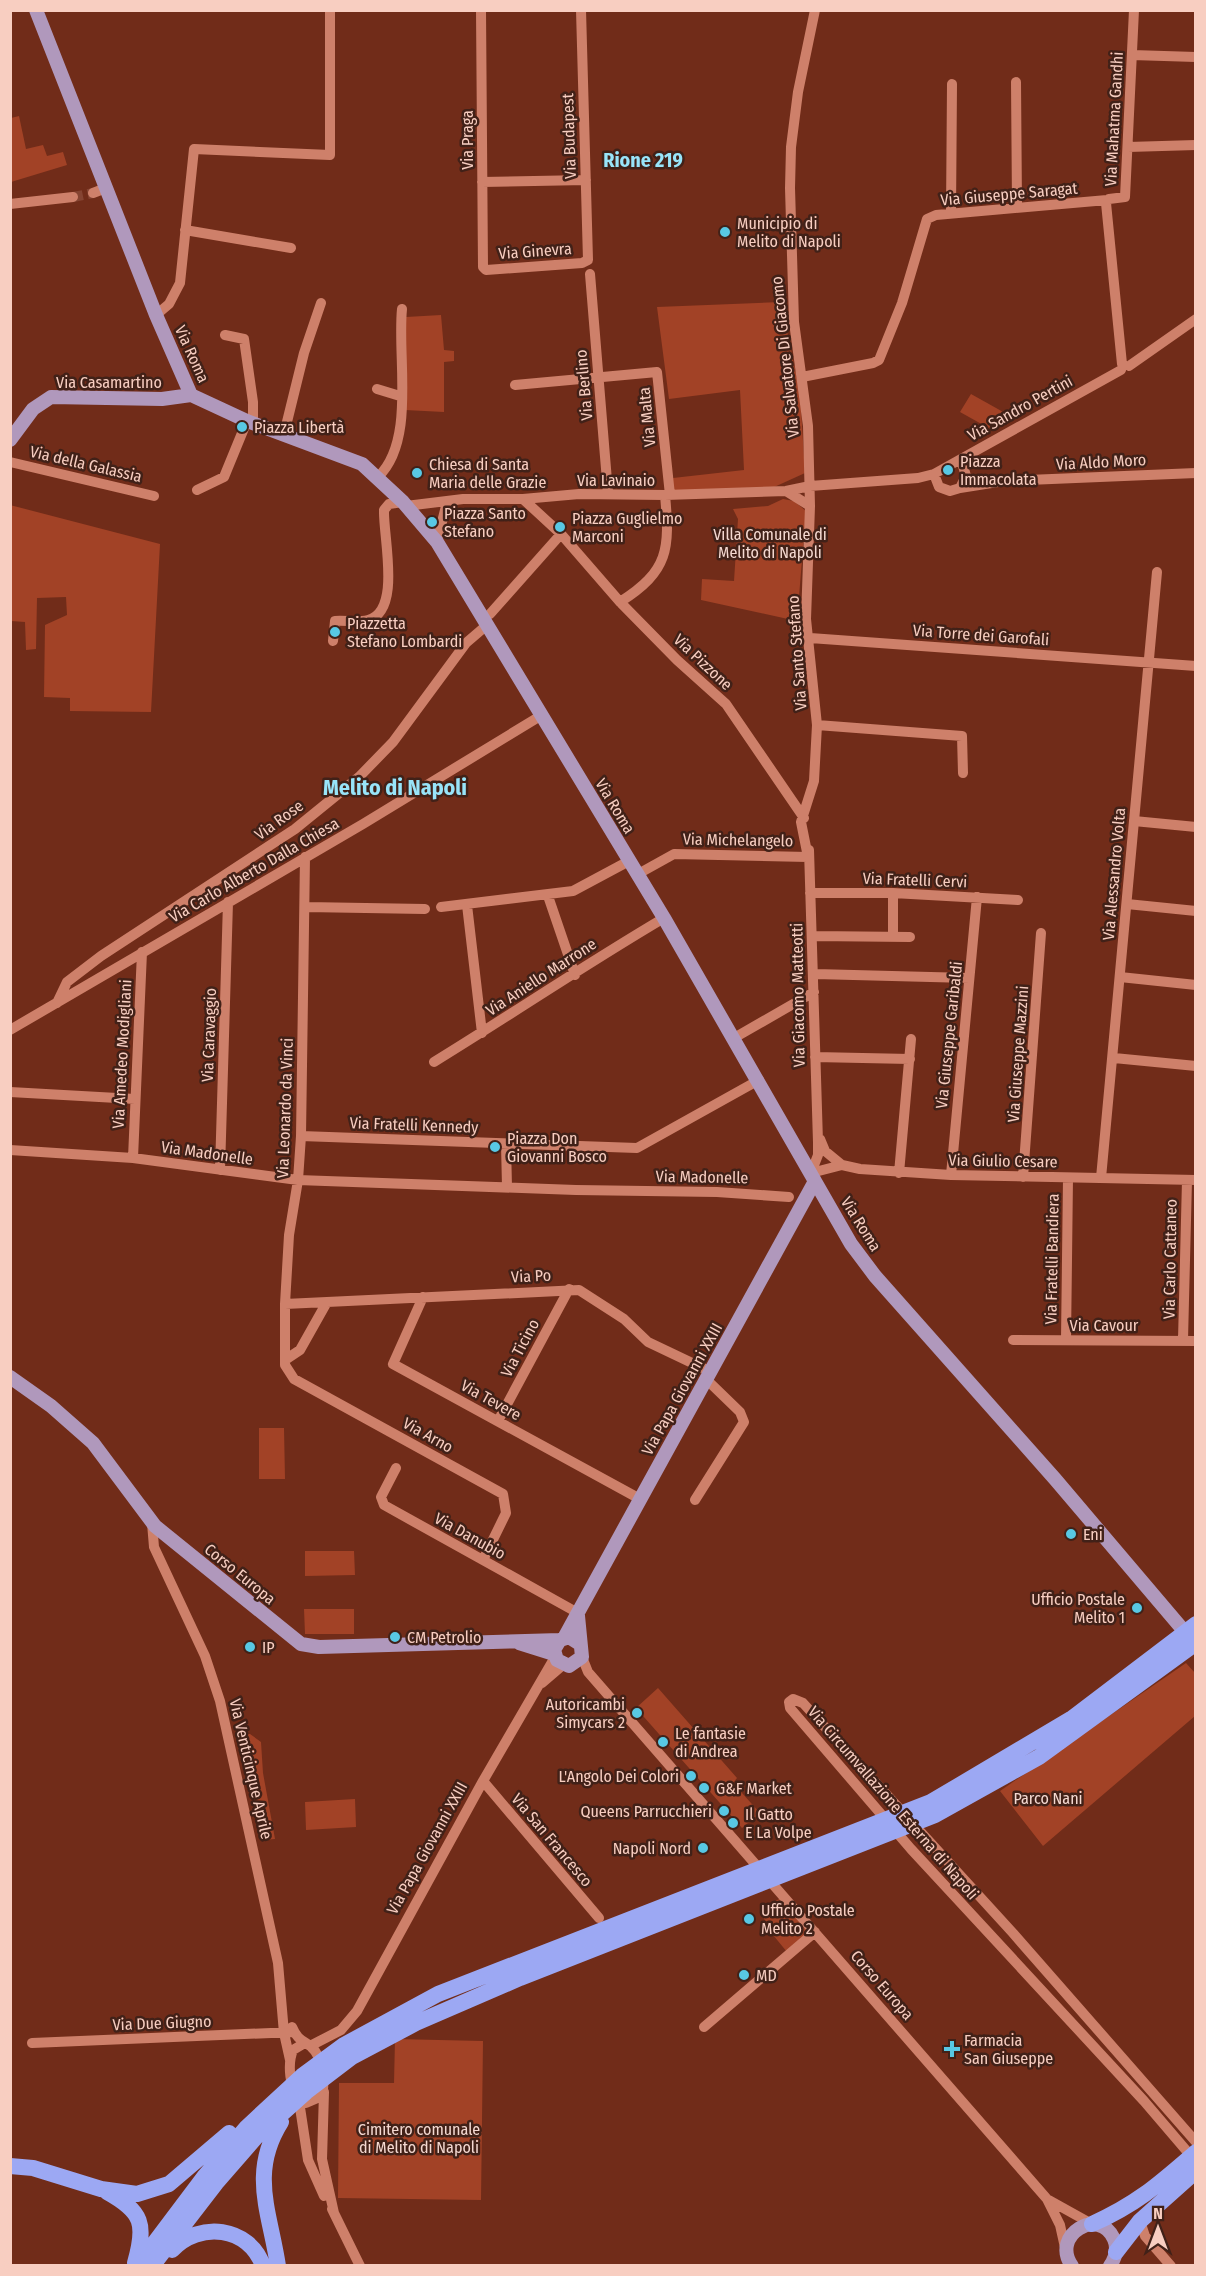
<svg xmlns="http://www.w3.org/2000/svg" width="1206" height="2276" viewBox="0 0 1206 2276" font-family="'Fira Sans Condensed',sans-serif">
<rect width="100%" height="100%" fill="#712c19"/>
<path fill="#a24226" d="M 19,116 L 26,149 L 43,145 L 47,156 L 63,152 L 67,165 L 11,182 L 11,118 Z
M 781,302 L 800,393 L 805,473 L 772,488 L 673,492 L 673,478 L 744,470 L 740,390 L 669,399 L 657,307 Z
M 441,315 L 444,350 L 454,351 L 454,361 L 444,362 L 444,412 L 405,410 L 406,317 Z
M 971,394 L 1005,413 L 994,431 L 960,412 Z
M 783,499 L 794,501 L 806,511 L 797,621 L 701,600 L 702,579 L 734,581 L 738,519 L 733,509 L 768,506 Z
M 10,505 L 160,544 L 151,712 L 70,711 L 70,698 L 44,697 L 45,625 L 67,615 L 66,597 L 37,598 L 36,649 L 26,650 L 25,622 L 11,621 Z
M 259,1428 L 284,1428 L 285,1479 L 259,1479 Z
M 305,1551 L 354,1551 L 355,1575 L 305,1576 Z
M 304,1609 L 354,1609 L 354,1634 L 305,1634 Z
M 1186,1663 L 1195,1673 L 1195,1716 L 1043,1846 L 1000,1791 Z
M 658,1688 L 737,1778 L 733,1783 L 760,1813 L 742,1828 L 636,1708 Z
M 239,1734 L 250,1734 L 261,1742 L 263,1773 L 275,1839 L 263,1840 Z
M 355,1799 L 356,1827 L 306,1830 L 305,1802 Z
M 781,1898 L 810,1933 L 787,1952 L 769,1930 L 760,1909 Z
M 395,2039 L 483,2041 L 481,2200 L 338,2198 L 339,2083 L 394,2083 Z"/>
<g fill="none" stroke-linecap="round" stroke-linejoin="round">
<path stroke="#854432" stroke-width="10" stroke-dasharray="10 5" stroke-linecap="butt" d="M 73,197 L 93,193"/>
<path stroke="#ce806a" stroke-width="10" d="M 481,10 L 483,267 L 486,270 L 582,263 L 588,260 L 581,10
M 1132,55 L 1196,57
M 1016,82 L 1017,206
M 1128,147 L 1196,145
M 482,182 L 586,180
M 93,193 L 106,188
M 10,204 L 73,197
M 951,213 L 952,84
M 185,230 L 291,248
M 590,274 L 608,493
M 156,315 L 169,304 L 180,283 L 194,149 L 330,155 L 330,10
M 225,335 L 244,339 L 253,402 L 253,423
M 1122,364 L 1106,203 L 1109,199 L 1125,197 L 1134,10
M 1129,366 L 1196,319
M 802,377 L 873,363 L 879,360 L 902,303 L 927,219 L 936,215 L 1107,200
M 515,385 L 657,372 L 670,495
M 377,389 L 400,396
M 284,434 L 304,353 L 321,303
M 10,462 L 154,496
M 934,474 L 939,487 L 950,491 L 960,488 L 966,476 L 961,459
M 378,477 C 416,441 397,358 402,309
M 960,488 L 1004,481 L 1196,473
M 197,490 L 224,477 L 247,421
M 786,491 L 810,506
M 523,499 L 561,534 L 620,602 L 677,660 L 726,704 L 804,818
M 406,506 L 463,499 L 523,499 L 579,494 L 665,495 L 786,491 L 810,486 L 918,478 L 934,474 L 1121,370
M 437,542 L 447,502
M 620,602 C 669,571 670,549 665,495
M 490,614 L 561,534
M 810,638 L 1196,666
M 333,641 L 335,621 C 346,620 357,623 368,620 C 402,611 383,537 384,510 L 389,504 L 403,502
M 817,725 L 962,736 L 963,773
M 1134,821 L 1196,827
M 809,850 L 818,1142 L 818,1155 L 811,1173
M 305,857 L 301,1136 L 298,1180 L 289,1235 L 285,1304 L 285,1365 L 294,1379 L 503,1494 L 506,1513 L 483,1560
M 638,874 L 674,854 L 808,857 L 801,822 L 814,781 L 817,725 L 806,619 L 810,506 L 808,426 L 794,322 L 790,188 L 791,147 L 798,92 L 815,10
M 810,893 L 893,893 L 1018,900
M 893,893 L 893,937
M 548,896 L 575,975
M 1127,904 L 1196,911
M 467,905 L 482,1033
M 306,907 L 425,909
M 441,907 L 573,891 L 629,861
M 813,936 L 910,937
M 815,974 L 969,978
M 1120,977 L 1196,985
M 57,1003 L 67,982 L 101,956 L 295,829 L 359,777 L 393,742 L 466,643 L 487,625
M 10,1030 L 363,824 L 542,715
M 734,1038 L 814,992
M 815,1057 L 910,1059
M 1114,1058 L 1196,1066
M 434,1062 C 512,1014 586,964 664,918
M 10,1092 L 135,1099
M 301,1136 L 637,1148 L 759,1080
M 820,1139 L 825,1151 L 842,1165
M 506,1144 L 507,1187
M 10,1150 L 133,1158 L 298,1180 L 576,1190 L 717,1192 L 789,1197
M 133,1158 L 142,952
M 220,1170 L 228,902
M 811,1173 L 842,1165 L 860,1169 L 951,1175 L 1196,1180
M 899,1173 L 911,1039
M 951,1175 L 977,897
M 1023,1177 L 1041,933
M 1101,1178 L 1157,572
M 423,1297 L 393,1364 L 640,1499
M 285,1304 L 579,1290 L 624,1319 L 648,1342 L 711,1372
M 1013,1340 L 1196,1341
M 1066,1340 L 1068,1178
M 1183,1340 L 1187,1180
M 285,1360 L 300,1350 L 327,1302
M 498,1421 L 569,1289
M 396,1468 L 381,1497 L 384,1505 L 578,1613
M 695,1500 L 744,1422 L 740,1412 L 707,1380
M 152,1523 L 154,1547 L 205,1656 L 220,1701 L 278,1963 L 284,2033 L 290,2060
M 582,1657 L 588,1672 L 1047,2199 L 1092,2224
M 542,1683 L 563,1665
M 483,1781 L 599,1918
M 292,2027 C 299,2044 307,2040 315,2051 C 322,2061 327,2086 320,2097 L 306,2103 L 299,2101 C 290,2089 287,2064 293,2050 L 303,2044
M 704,2027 L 815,1932
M 32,2043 L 294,2032
M 310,2046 L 341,2030 L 357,2011 L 483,1781 L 555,1657
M 324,2092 L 322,2159 L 334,2213
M 299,2101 L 308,2160 L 324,2196
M 1191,2156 L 1144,2101 L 911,1849 L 790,1708 L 789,1702 L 793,1699 L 803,1703 L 1012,1932 L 1196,2142
M 1047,2199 L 1060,2225 L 1066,2252
M 332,2209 L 360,2266
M 1140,2221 L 1145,2236 L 1171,2266"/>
<path stroke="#b098bc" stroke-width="14" d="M 36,10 L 156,315 L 191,395 L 247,421 L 362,464 L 403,502 L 437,542 L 664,918 L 851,1244 L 875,1276 L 1055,1479 L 1190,1638
M 10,440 L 33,409 L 51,397 L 162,399 L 191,395
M 10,1377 L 51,1406 L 93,1443 L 155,1526 L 301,1644 L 319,1647 L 560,1640
M 578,1616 L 582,1657 L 569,1666 L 557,1660 L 554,1650 L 560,1640 L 569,1637 L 580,1644
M 564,1638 L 815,1181
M 519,1643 L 554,1654
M 1072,2266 C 1050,2235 1099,2206 1114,2239 C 1118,2248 1116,2257 1110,2266"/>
<path stroke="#9ca8f3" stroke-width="16" d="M 10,2166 L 33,2168 L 101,2189 L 137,2194 L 169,2184 L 229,2133
M 107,2192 C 143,2212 146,2224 135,2263
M 1092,2224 C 1137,2204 1159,2184 1196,2152
M 172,2250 C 199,2221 249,2226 263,2266
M 1116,2252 L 1140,2221 L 1196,2171
M 137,2266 L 204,2177 L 247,2127 L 302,2076 L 344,2045 L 438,1994 L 931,1802 L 1071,1719 L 1196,1624
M 152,2266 L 216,2183 L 256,2137 L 306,2092 L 352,2057 L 416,2023 L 520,1978 L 935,1815 L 1039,1757 L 1196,1643
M 278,2266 C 270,2212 249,2173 281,2122"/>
</g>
<g fill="#58c8e4" stroke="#412118" stroke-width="2">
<circle cx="725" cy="232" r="6"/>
<circle cx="242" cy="427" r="6"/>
<circle cx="948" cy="470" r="6"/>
<circle cx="417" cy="473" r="6"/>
<circle cx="432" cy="522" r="6"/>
<circle cx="560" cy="527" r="6"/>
<circle cx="335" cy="632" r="6"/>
<circle cx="495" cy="1147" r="6"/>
<circle cx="1071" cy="1534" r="6"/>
<circle cx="1137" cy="1608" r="6"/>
<circle cx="395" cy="1637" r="6"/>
<circle cx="250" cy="1647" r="6"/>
<circle cx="637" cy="1713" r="6"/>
<circle cx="663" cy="1742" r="6"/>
<circle cx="691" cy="1776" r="6"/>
<circle cx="704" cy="1788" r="6"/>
<circle cx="724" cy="1811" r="6"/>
<circle cx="733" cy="1823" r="6"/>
<circle cx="703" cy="1848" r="6"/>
<circle cx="749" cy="1919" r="6"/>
<circle cx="744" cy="1975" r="6"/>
<path d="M949 2040h6v6h6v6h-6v6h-6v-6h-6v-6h6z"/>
</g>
<g text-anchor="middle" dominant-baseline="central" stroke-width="5" stroke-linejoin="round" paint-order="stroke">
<g font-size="16" fill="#f8cec1" stroke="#412118">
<text transform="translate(1114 119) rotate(-87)">Via Mahatma Gandhi</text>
<text transform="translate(569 136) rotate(-92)">Via Budapest</text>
<text transform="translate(467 140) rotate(-90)">Via Praga</text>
<text transform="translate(1009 194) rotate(-5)">Via Giuseppe Saragat</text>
<text transform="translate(535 251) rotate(-4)">Via Ginevra</text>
<text transform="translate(192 354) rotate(66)">Via Roma</text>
<text transform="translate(785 357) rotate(-96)">Via Salvatore Di Giacomo</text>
<text x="109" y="382">Via Casamartino</text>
<text transform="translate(584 385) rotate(-95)">Via Berlino</text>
<text transform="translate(1020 408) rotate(-29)">Via Sandro Pertini</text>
<text transform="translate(647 417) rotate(-96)">Via Malta</text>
<text transform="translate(1101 462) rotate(-3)">Via Aldo Moro</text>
<text transform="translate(86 464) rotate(13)">Via della Galassia</text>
<text x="616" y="480">Via Lavinaio</text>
<text transform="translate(981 635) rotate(4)">Via Torre dei Garofali</text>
<text transform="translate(797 653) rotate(-94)">Via Santo Stefano</text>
<text transform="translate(703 662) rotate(43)">Via Pizzone</text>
<text transform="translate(615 806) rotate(59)">Via Roma</text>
<text transform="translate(279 820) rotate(-36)">Via Rose</text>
<text transform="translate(738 840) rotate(1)">Via Michelangelo</text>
<text transform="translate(254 870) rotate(-30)">Via Carlo Alberto Dalla Chiesa</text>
<text transform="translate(1114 874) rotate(-85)">Via Alessandro Volta</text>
<text transform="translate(915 880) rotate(2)">Via Fratelli Cervi</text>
<text transform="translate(541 977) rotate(-33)">Via Aniello Marrone</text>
<text transform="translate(798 995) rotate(-91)">Via Giacomo Matteotti</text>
<text transform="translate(209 1035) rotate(-88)">Via Caravaggio</text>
<text transform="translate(949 1035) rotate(-84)">Via Giuseppe Garibaldi</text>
<text transform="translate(122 1054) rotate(-87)">Via Amedeo Modigliani</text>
<text transform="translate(1018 1054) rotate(-86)">Via Giuseppe Mazzini</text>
<text transform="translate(285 1108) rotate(-88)">Via Leonardo da Vinci</text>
<text transform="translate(414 1125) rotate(2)">Via Fratelli Kennedy</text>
<text transform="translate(207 1153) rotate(8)">Via Madonelle</text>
<text transform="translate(1003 1161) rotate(1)">Via Giulio Cesare</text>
<text transform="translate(702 1177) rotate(1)">Via Madonelle</text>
<text transform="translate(861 1224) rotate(58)">Via Roma</text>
<text transform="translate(1052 1259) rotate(-89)">Via Fratelli Bandiera</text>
<text transform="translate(1170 1259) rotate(-89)">Via Carlo Cattaneo</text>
<text transform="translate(531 1276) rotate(-3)">Via Po</text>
<text x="1104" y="1325">Via Cavour</text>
<text transform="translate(520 1348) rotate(-62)">Via Ticino</text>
<text transform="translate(682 1389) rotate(-61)">Via Papa Giovanni XXIII</text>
<text transform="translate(491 1400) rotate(29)">Via Tevere</text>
<text transform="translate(428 1435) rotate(29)">Via Arno</text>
<text transform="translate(470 1536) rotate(29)">Via Danubio</text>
<text transform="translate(240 1574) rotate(39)">Corso Europa</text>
<text transform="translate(251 1769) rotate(77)">Via Venticinque Aprile</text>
<text transform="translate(893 1803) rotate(49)">Via Circumvallazione Esterna di Napoli</text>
<text transform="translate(552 1840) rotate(50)">Via San Francesco</text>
<text transform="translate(427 1848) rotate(-61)">Via Papa Giovanni XXIII</text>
<text transform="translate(882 1985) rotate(49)">Corso Europa</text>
<text transform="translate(162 2023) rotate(-2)">Via Due Giugno</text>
</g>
<g font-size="16" fill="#f8cec1" stroke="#412118" text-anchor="start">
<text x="737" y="223">Municipio di<tspan x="737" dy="18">Melito di Napoli</tspan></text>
<text x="254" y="427">Piazza Libertà</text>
<text x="960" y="461">Piazza<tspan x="960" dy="18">Immacolata</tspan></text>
<text x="429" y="464">Chiesa di Santa<tspan x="429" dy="18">Maria delle Grazie</tspan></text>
<text x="444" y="513">Piazza Santo<tspan x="444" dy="18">Stefano</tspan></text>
<text x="572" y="518">Piazza Guglielmo<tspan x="572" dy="18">Marconi</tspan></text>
<text x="347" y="623">Piazzetta<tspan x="347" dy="18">Stefano Lombardi</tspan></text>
<text x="507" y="1138">Piazza Don<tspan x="507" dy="18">Giovanni Bosco</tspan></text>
<text x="1083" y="1534">Eni</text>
<text x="1125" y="1599" text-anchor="end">Ufficio Postale<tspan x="1125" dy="18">Melito 1</tspan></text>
<text x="407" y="1637">CM Petrolio</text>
<text x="262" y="1647">IP</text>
<text x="625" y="1704" text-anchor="end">Autoricambi<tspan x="625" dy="18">Simycars 2</tspan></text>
<text x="675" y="1733">Le fantasie<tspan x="675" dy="18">di Andrea</tspan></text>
<text x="679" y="1776" text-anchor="end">L'Angolo Dei Colori</text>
<text x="716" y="1788">G&amp;F Market</text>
<text x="712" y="1811" text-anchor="end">Queens Parrucchieri</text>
<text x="745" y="1814">Il Gatto<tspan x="745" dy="18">E La Volpe</tspan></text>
<text x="691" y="1848" text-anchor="end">Napoli Nord</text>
<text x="761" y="1910">Ufficio Postale<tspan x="761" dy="18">Melito 2</tspan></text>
<text x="756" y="1975">MD</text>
<text x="964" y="2040">Farmacia<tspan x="964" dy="18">San Giuseppe</tspan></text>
</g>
<g font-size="16" fill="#f5d9d1" stroke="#412118">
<text x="770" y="534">Villa Comunale di<tspan x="770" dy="18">Melito di Napoli</tspan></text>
<text x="1048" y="1798">Parco Nani</text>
<text x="419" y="2129">Cimitero comunale<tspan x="419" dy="18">di Melito di Napoli</tspan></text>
</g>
<g font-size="20" font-weight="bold" fill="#98e4f9" stroke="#412118">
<text x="643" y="160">Rione 219</text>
</g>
<g font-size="22" font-weight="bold" fill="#98e4f9" stroke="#412118">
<text x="395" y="787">Melito di Napoli</text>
</g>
</g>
<rect width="1206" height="2276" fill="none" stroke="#f8cec1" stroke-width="24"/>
<g transform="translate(1158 2228)" stroke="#412118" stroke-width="4.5" paint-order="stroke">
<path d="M0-4.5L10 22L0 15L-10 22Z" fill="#f8cec1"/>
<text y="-9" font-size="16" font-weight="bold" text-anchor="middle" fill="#f8cec1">N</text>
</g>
</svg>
